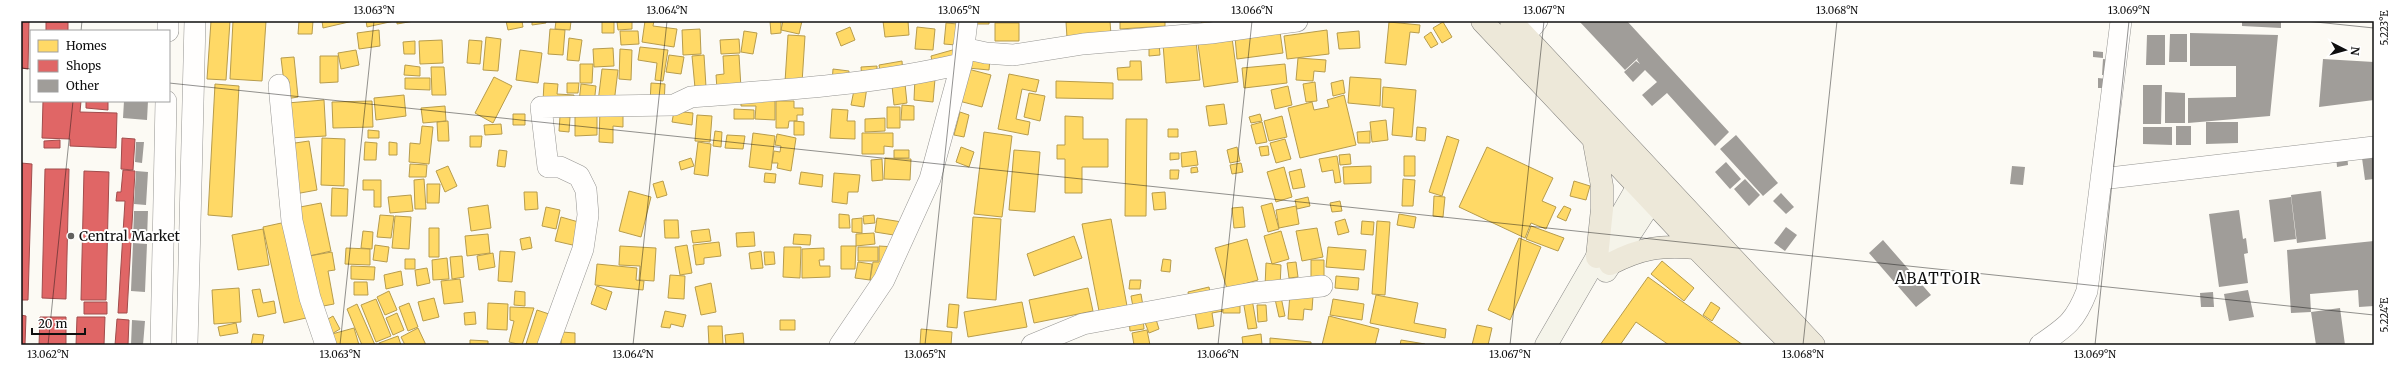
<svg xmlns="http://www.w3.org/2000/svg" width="2395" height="366" viewBox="0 0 2395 366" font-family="Merriweather,serif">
<rect width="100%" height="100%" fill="#fcfaf4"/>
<path fill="#ffd966" stroke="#b79c4c" d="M 211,21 L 230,21 L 226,80 L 207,79 Z
M 233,21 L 266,21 L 262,81 L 230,79 Z
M 299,21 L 313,21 L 312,34 L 298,34 Z
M 322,21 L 353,21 L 323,28 Z
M 366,21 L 394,21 L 367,27 Z
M 397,21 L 414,21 L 397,24 Z
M 506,21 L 522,21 L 523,27 L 508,30 Z
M 532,21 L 546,21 L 546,23 L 532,25 Z
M 556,21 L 571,21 L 570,30 L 555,29 Z
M 602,21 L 614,21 L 614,33 L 602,33 Z
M 632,21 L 632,29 L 618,30 L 617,22 Z
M 645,21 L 654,21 L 653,26 L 677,29 L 674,47 L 642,42 Z
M 770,21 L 781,21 L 781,33 L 771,34 Z
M 783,21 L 802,21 L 799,34 L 781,30 Z
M 883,21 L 908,21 L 909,35 L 885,37 Z
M 977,21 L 989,21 L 989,24 L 977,24 Z
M 1110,21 L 1111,35 L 1067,38 L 1066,22 Z
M 1120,21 L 1165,21 L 1165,26 L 1120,29 Z
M 1201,21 L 1229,21 L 1202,28 Z
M 1389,22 L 1420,25 L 1419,33 L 1410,32 L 1406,65 L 1385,63 Z
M 1443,22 L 1452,37 L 1442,43 L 1433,28 Z
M 946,23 L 958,24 L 956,45 L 944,44 Z
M 995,23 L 1019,23 L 1019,41 L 995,41 Z
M 850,27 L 855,40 L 841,46 L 836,33 Z
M 917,27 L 935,29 L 933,50 L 915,49 Z
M 550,29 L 565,30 L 563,55 L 548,54 Z
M 700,29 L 701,54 L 683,55 L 682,30 Z
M 379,30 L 380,46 L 359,49 L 357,33 Z
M 1327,30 L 1329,54 L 1287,59 L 1284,36 Z
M 620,31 L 638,31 L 639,44 L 621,45 Z
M 744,31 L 757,33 L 753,54 L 741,52 Z
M 1359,31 L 1360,48 L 1339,49 L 1337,33 Z
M 1280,32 L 1283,53 L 1237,59 L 1235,37 Z
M 1431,32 L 1438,44 L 1431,48 L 1424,37 Z
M 788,35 L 805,36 L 802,83 L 785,82 Z
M 486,37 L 501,39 L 498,71 L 483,70 Z
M 569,38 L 582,40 L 579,61 L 567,60 Z
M 1232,38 L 1238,82 L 1204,87 L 1198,44 Z
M 739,39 L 740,53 L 721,54 L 720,40 Z
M 442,40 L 443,63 L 420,64 L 419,41 Z
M 469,40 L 482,41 L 480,64 L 467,63 Z
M 415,41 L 415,54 L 404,54 L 403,42 Z
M 1196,41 L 1200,80 L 1166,83 L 1163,44 Z
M 1159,43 L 1160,55 L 1149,56 L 1149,44 Z
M 640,47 L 668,50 L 663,81 L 655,80 L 657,63 L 638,60 Z
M 613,48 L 614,66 L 594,67 L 593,49 Z
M 620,49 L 632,50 L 631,80 L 619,79 Z
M 956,49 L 958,58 L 933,65 L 931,56 Z
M 356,50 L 359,65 L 341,69 L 338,53 Z
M 520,50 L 542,53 L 538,83 L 516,80 Z
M 669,55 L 684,57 L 681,74 L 666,72 Z
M 704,55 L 706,87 L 695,88 L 692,56 Z
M 739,55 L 741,88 L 717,89 L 716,75 L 724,74 L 723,56 Z
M 320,56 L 338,56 L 338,82 L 320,83 Z
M 294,57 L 298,97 L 286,99 L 281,58 Z
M 969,57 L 990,59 L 989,70 L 968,68 Z
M 1298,58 L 1326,60 L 1325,72 L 1314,71 L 1313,81 L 1296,80 Z
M 902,61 L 903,74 L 881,77 L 879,65 Z
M 1130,61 L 1141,61 L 1142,80 L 1118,80 L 1117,68 L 1130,67 Z
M 580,64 L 593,64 L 592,83 L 580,83 Z
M 1285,64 L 1287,83 L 1244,88 L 1242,68 Z
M 405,65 L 420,67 L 420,76 L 404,75 Z
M 877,66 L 877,79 L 862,80 L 861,67 Z
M 431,67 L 444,67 L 446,95 L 432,95 Z
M 602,69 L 618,70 L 614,103 L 598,102 Z
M 833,69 L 849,71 L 848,84 L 832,83 Z
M 968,69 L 991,75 L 982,107 L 959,101 Z
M 1009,74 L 1039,80 L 1036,92 L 1022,89 L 1016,119 L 1030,122 L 1028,135 L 998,129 Z
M 494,77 L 512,86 L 493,123 L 475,113 Z
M 915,77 L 935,79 L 933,102 L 914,100 Z
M 1350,77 L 1381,79 L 1380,106 L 1348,103 Z
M 405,78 L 430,78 L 430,90 L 405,89 Z
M 1343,80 L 1345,93 L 1333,96 L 1331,83 Z
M 1056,81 L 1113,83 L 1113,99 L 1056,98 Z
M 1315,82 L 1317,101 L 1306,102 L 1303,84 Z
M 544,83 L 558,84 L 557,94 L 574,95 L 574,104 L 543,101 Z
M 567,83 L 579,83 L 578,93 L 567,93 Z
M 651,83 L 665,84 L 664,105 L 650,104 Z
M 215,84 L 239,86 L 232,217 L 208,215 Z
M 581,84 L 596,86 L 594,104 L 579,102 Z
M 905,84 L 907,103 L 894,105 L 892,86 Z
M 855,85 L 867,87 L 864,107 L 851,105 Z
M 1288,86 L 1292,105 L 1275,109 L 1271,90 Z
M 1383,87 L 1416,90 L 1412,137 L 1392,135 L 1394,108 L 1382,107 Z
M 1029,93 L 1045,96 L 1040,121 L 1024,117 Z
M 741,94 L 775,94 L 775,120 L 755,119 L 756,106 L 741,106 Z
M 404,95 L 406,116 L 376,120 L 374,98 Z
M 1344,95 L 1356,145 L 1300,158 L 1288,108 L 1312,102 L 1314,110 L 1329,107 L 1327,100 Z
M 324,100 L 326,136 L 289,138 L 287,103 Z
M 372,101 L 373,127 L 333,128 L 332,102 Z
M 776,101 L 794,101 L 794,108 L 803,108 L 803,115 L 797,115 L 797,121 L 789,121 L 788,128 L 776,128 Z
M 1224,104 L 1227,124 L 1209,126 L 1206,106 Z
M 902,105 L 914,106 L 914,120 L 901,120 Z
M 445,106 L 446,121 L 423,123 L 421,108 Z
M 887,107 L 900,107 L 900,128 L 887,128 Z
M 600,108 L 623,109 L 623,127 L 613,126 L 613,143 L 599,142 Z
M 575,109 L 597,109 L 597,135 L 575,136 Z
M 734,109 L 754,110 L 754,119 L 734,119 Z
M 832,109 L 848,110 L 847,121 L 855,121 L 855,139 L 830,138 Z
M 674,111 L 693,113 L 692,125 L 672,122 Z
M 960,112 L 969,115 L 964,137 L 954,135 Z
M 513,114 L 525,114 L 525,125 L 513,125 Z
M 1260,114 L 1262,121 L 1251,123 L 1249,117 Z
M 697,115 L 712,116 L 710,142 L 695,141 Z
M 560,116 L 570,117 L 569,132 L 559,131 Z
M 1065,116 L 1083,117 L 1083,139 L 1108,139 L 1108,167 L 1082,167 L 1082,193 L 1065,193 L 1065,159 L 1057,159 L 1057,145 L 1065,145 Z
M 1282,116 L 1287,137 L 1269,141 L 1264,121 Z
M 885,118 L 885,131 L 865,132 L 865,119 Z
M 1126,119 L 1147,119 L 1146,216 L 1125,216 Z
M 1386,120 L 1388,140 L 1372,142 L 1370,122 Z
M 448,121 L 449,141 L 438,141 L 437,122 Z
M 794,121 L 804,122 L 804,135 L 794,135 Z
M 1262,122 L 1267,142 L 1256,144 L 1251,125 Z
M 501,124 L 502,134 L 485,135 L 484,125 Z
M 422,126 L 433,127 L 429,164 L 409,162 L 410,143 L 420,144 Z
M 1417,127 L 1426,128 L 1425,141 L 1416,140 Z
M 1168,129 L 1178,129 L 1178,137 L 1168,137 Z
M 368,130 L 379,131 L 379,138 L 368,138 Z
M 715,131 L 722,132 L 721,147 L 713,146 Z
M 1370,131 L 1370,143 L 1358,143 L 1357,132 Z
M 984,132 L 1012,136 L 1002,217 L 974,214 Z
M 753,133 L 775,136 L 771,170 L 749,167 Z
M 862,133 L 893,133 L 893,147 L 884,146 L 884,154 L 862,154 Z
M 777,134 L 796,138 L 791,171 L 777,168 L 778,163 L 772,163 L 774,151 L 780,152 L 781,146 L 775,145 Z
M 727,135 L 745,136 L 743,149 L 725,148 Z
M 470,136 L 482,136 L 481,147 L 470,147 Z
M 1447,136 L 1459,140 L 1442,196 L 1429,192 Z
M 322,138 L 345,139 L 344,186 L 321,185 Z
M 1285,139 L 1291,159 L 1276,163 L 1270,143 Z
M 309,141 L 317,190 L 295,194 L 288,144 Z
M 365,142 L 377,143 L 376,160 L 364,160 Z
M 389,142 L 397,143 L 397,155 L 389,155 Z
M 698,142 L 711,144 L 708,176 L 694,174 Z
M 1268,146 L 1269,155 L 1261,156 L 1259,147 Z
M 961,147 L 974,152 L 969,167 L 956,162 Z
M 1237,147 L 1240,161 L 1230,163 L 1227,150 Z
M 1487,147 L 1553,178 L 1542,201 L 1556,207 L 1546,229 L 1531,223 L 1525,238 L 1459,207 Z
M 499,150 L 507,151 L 505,167 L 497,166 Z
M 894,150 L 909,150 L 909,158 L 894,158 Z
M 1014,150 L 1040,152 L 1035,212 L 1009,210 Z
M 1196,151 L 1198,165 L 1182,167 L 1181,153 Z
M 1170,153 L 1179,153 L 1179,159 L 1170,160 Z
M 1350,154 L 1351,164 L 1340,165 L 1339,155 Z
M 1337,156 L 1341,182 L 1335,183 L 1333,170 L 1322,172 L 1319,159 Z
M 1404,156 L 1415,156 L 1415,176 L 1404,176 Z
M 691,158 L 694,166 L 681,170 L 679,162 Z
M 885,158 L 911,159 L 910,180 L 884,179 Z
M 882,159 L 883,180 L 872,181 L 871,160 Z
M 1241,163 L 1243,172 L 1232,174 L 1230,165 Z
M 410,164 L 427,165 L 426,177 L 409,177 Z
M 448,166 L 457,186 L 445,192 L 436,171 Z
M 1371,166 L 1371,183 L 1344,184 L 1343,167 Z
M 1197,167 L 1198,172 L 1191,173 L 1191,168 Z
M 1284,167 L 1292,197 L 1276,202 L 1267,172 Z
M 1301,169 L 1305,187 L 1293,189 L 1289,172 Z
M 1170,170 L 1179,170 L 1178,179 L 1170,179 Z
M 801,172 L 823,175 L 822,187 L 799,184 Z
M 765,173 L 776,174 L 775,183 L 764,182 Z
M 834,173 L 860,175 L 858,192 L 848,192 L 847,204 L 832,202 Z
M 424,179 L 426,209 L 415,209 L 414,180 Z
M 1403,179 L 1415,180 L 1413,206 L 1402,206 Z
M 363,180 L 381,180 L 381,207 L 374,207 L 374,190 L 363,190 Z
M 663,181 L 667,195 L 657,198 L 653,184 Z
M 1574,181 L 1590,186 L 1586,200 L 1570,196 Z
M 427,184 L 440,184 L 439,203 L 427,203 Z
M 332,188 L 348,189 L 347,216 L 331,216 Z
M 629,191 L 651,197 L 641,237 L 619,231 Z
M 524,192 L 537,192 L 538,209 L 525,210 Z
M 1165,192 L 1166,209 L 1154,210 L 1152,193 Z
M 411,195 L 413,211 L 390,213 L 388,197 Z
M 1434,196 L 1445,197 L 1443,217 L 1433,216 Z
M 1308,197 L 1310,206 L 1297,209 L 1295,200 Z
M 1340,201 L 1342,211 L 1332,212 L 1330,203 Z
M 321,203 L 331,251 L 305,257 L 295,208 Z
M 1272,203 L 1279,229 L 1268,232 L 1261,206 Z
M 488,205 L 491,228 L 471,231 L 468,208 Z
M 1296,206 L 1299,224 L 1279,228 L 1276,210 Z
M 1564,206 L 1571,209 L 1566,221 L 1557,217 Z
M 546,207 L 560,210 L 556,229 L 542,226 Z
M 1243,207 L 1245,227 L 1234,228 L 1232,208 Z
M 839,214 L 849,215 L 850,228 L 839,228 Z
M 1399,214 L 1416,217 L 1414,228 L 1397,225 Z
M 380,215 L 394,216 L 391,238 L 377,237 Z
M 874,215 L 875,223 L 864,224 L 863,216 Z
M 395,216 L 411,217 L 409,249 L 392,248 Z
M 561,217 L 582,223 L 577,246 L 555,241 Z
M 973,217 L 1001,219 L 996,300 L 967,298 Z
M 862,218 L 862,233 L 852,232 L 852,219 Z
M 877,218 L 902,222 L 900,236 L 875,232 Z
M 1111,219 L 1127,306 L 1099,311 L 1082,224 Z
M 1345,219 L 1349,232 L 1338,235 L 1335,222 Z
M 664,220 L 678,220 L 679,238 L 665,238 Z
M 1362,221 L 1374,222 L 1373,235 L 1361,234 Z
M 1377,221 L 1390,222 L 1385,295 L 1372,294 Z
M 286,222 L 306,318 L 284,323 L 263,227 Z
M 1531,226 L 1564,238 L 1558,251 L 1526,239 Z
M 429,228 L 439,228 L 439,257 L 429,257 Z
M 1317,228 L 1323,257 L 1302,261 L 1296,231 Z
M 263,229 L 269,265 L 238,270 L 232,235 Z
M 709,229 L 711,241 L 693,243 L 691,231 Z
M 363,231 L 373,232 L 372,249 L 361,248 Z
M 1281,231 L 1289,259 L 1272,264 L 1264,236 Z
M 754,232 L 755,246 L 737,247 L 736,233 Z
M 874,233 L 875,244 L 856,246 L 856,234 Z
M 488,234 L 490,253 L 467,256 L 465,236 Z
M 794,234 L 811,235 L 810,245 L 793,244 Z
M 1074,236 L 1082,258 L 1034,276 L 1027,254 Z
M 530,237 L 532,248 L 522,250 L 520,239 Z
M 1519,238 L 1541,247 L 1510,320 L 1488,310 Z
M 1247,239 L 1258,280 L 1227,289 L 1215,248 Z
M 719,242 L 721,256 L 704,258 L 704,264 L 696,265 L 693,245 Z
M 375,245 L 389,247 L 387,262 L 373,260 Z
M 687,245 L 692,273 L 680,275 L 675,247 Z
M 620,246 L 656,248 L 654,281 L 639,280 L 640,266 L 619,265 Z
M 841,246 L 856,246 L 855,269 L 841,269 Z
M 879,246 L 895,247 L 879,281 L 870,280 L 873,262 L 879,262 Z
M 784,247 L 801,247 L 800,278 L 783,277 Z
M 858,247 L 878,247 L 878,261 L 858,261 Z
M 1328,247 L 1366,250 L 1364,270 L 1326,267 Z
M 346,248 L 370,249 L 370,265 L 345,264 Z
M 824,248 L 824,260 L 819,260 L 820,266 L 830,266 L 830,277 L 802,278 L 802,249 Z
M 500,251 L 515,252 L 512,282 L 498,281 Z
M 761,251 L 763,268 L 751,269 L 749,253 Z
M 332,252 L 335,270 L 328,271 L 334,304 L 318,307 L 309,256 Z
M 764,252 L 774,252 L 775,264 L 765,265 Z
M 493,253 L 495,267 L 479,270 L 477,256 Z
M 462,256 L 464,277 L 452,279 L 450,257 Z
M 447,258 L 449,279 L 433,280 L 432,260 Z
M 405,259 L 415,259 L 415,269 L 405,269 Z
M 1163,259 L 1171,260 L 1170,272 L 1161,271 Z
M 1311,260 L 1324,260 L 1324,277 L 1311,277 Z
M 1662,261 L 1694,288 L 1684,301 L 1651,274 Z
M 858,262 L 872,264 L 870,280 L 855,278 Z
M 1296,262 L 1298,277 L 1289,278 L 1287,263 Z
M 1266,263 L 1281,265 L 1280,287 L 1265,287 Z
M 597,264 L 637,268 L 636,280 L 644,281 L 643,290 L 595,285 Z
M 351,266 L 375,267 L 374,280 L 351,279 Z
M 427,268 L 430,283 L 417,286 L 415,270 Z
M 401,271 L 403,285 L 386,289 L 384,275 Z
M 670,275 L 685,276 L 684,299 L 668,298 Z
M 1336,276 L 1359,278 L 1358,290 L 1335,288 Z
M 1648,277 L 1743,345 L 1669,345 L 1636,322 L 1620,345 L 1600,345 Z
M 460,279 L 463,302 L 444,304 L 441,281 Z
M 1130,280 L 1141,280 L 1140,289 L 1129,289 Z
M 354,282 L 367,282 L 368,295 L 354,295 Z
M 711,283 L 716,312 L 701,315 L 695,287 Z
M 597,286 L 612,292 L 606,310 L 591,304 Z
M 1209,287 L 1211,298 L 1189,298 L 1188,292 Z
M 239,288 L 241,322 L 214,324 L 212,290 Z
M 1088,288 L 1093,311 L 1034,323 L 1029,300 Z
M 260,289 L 263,303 L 274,301 L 276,313 L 258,317 L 252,290 Z
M 389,291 L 397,310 L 385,315 L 377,297 Z
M 515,291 L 525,292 L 525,306 L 514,305 Z
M 1141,294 L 1143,306 L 1133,307 L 1131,296 Z
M 1290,294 L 1313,296 L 1312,310 L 1304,309 L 1303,320 L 1288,319 Z
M 1376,295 L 1418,303 L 1414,323 L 1446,329 L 1445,338 L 1370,323 Z
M 1281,297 L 1285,316 L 1279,317 L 1275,299 Z
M 434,298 L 439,317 L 423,321 L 418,302 Z
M 376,299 L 391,336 L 376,342 L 361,305 Z
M 1252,299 L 1257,328 L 1248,329 L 1243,300 Z
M 1333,299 L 1364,304 L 1362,320 L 1330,315 Z
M 1221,301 L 1223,311 L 1212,313 L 1214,326 L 1198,329 L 1194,306 Z
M 1222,301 L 1240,301 L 1240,313 L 1223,313 Z
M 1022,302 L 1027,327 L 968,337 L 964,312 Z
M 1711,302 L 1720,308 L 1712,321 L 1703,315 Z
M 409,303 L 418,327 L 408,331 L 399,307 Z
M 488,303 L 508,304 L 507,330 L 487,329 Z
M 357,304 L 375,345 L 362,345 L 347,309 Z
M 949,304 L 959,305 L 957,328 L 947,327 Z
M 1257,305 L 1266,305 L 1267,321 L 1258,322 Z
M 510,307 L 534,308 L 522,345 L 509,342 L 514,321 L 510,320 Z
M 537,310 L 552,315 L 543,345 L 528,345 L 526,344 Z
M 665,311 L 686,315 L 683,327 L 671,324 L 670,328 L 661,327 Z
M 475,312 L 476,324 L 465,325 L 464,313 Z
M 397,313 L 404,330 L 393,335 L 386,318 Z
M 333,316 L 340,329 L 330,335 L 323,322 Z
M 1155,316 L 1159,329 L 1149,333 L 1144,320 Z
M 1329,316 L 1379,329 L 1375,345 L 1322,345 Z
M 1143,318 L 1144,329 L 1130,331 L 1129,319 Z
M 780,320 L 795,320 L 795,330 L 780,330 Z
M 236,323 L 238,333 L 220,336 L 218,327 Z
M 1477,325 L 1492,328 L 1488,345 L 1472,345 Z
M 708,326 L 722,326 L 723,345 L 709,345 Z
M 354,328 L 359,345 L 335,345 L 332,334 Z
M 418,328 L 426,345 L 405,345 L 401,337 Z
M 921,329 L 952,332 L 951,345 L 920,345 Z
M 1147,330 L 1150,345 L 1134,345 L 1132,333 Z
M 562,332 L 575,333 L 575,345 L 561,345 Z
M 743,333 L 744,345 L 726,345 L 725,335 Z
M 253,334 L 264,335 L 262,345 L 251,345 Z
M 1261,334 L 1262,345 L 1243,345 L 1242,337 Z
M 398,336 L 401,345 L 379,345 L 379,343 Z
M 1270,338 L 1311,342 L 1311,345 L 1270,345 Z
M 470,340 L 488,341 L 488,345 L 470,345 Z
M 1401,340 L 1425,344 L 1425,345 L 1400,345 Z"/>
<path fill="#e06666" stroke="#a14c4c" d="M 21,21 L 29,21 L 28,69 L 21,68 Z
M 46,21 L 68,21 L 68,31 L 46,31 Z
M 43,101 L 81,101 L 80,112 L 117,113 L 116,148 L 70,146 L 70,139 L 42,138 Z
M 86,101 L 108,101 L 108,110 L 86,108 Z
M 122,138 L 135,139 L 133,170 L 121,169 Z
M 60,140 L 60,148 L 44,148 L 44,141 Z
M 21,163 L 32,164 L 28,300 L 21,300 Z
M 45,169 L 69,169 L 66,299 L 42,298 Z
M 123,170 L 135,171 L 127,313 L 118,313 L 125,201 L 116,201 L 117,192 L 121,192 Z
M 84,171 L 109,172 L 106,300 L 81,300 Z
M 84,302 L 107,302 L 107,314 L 84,314 Z
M 21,315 L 26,316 L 25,345 L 21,345 Z
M 40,317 L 66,317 L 66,345 L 39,345 Z
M 77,317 L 105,317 L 104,345 L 76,345 Z
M 117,319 L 129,320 L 128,345 L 115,345 Z"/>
<path fill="#a09d99" d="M 1579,21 L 1627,21 L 1729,132 L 1715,146 L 1667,93 L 1652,106 L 1642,95 L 1657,82 L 1645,70 L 1633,82 L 1624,72 L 1636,61 L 1640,64 L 1637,60 L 1638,58 L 1625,70 Z
M 2242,21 L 2281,21 L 2281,28 L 2242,26 Z
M 2190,33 L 2278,35 L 2270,116 L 2188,123 L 2188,98 L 2236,97 L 2236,66 L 2190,66 Z
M 2170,34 L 2187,34 L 2187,62 L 2169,62 Z
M 2147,35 L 2165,35 L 2165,65 L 2146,65 Z
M 2093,51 L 2103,52 L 2103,58 L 2093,57 Z
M 2103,59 L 2113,60 L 2109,75 L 2102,75 Z
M 2323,59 L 2374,62 L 2374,100 L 2319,107 Z
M 2098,78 L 2107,79 L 2106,88 L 2098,88 Z
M 2143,85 L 2162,85 L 2161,124 L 2143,124 Z
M 2165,92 L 2185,93 L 2185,123 L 2165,123 Z
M 124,101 L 148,101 L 147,120 L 123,118 Z
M 2206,122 L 2238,122 L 2238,143 L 2206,144 Z
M 2176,126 L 2191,126 L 2191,145 L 2176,145 Z
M 2143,127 L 2172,127 L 2172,145 L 2143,144 Z
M 1736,135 L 1778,183 L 1763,196 L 1720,149 Z
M 136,142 L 144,142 L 142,163 L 135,162 Z
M 2347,154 L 2348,165 L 2337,167 L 2336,155 Z
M 2374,157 L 2374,179 L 2365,180 L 2362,158 Z
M 1726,162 L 1741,179 L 1730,189 L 1715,172 Z
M 2012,166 L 2025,167 L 2023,185 L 2010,184 Z
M 136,171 L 148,172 L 146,205 L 134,204 Z
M 1745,179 L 1760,195 L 1749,206 L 1734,189 Z
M 2321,191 L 2326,239 L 2297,243 L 2291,195 Z
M 1781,193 L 1794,207 L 1786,214 L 1773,201 Z
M 2291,197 L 2296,239 L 2274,242 L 2269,200 Z
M 2239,210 L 2243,239 L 2246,238 L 2248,253 L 2244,254 L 2248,283 L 2219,287 L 2209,214 Z
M 134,211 L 148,211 L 147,238 L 133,238 Z
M 1786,227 L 1797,235 L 1785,251 L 1774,243 Z
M 1883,240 L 1931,295 L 1916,307 L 1869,253 Z
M 2374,241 L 2374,306 L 2359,307 L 2358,290 L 2310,294 L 2311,312 L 2291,313 L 2287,250 Z
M 133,243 L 147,244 L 145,292 L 131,291 Z
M 2248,290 L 2254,317 L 2229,321 L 2224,294 Z
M 2213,292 L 2214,307 L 2201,307 L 2200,293 Z
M 2340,308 L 2345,345 L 2316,345 L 2311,312 Z
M 132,320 L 145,321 L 143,345 L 131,345 Z"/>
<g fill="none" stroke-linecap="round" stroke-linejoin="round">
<defs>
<path id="street" d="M 168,31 L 168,21
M 1525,36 L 1537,21
M 963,48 L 986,53 L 1013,55 L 1083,44 L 1211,33 L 1297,21
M 279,85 L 292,221 L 310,298 L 326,345
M 2101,179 L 2374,147
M 161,345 L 166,101
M 187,345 L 195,21
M 548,345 L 583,249 L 588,215 L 586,190 L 579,176 L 560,167 L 548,167 L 541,107 L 674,105 L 691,97 C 782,90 872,85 961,64
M 840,345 L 884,280 L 930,179 L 962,62 L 967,21
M 1032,345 L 1083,324 L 1252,293 L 1322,286
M 2040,345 C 2066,327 2075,322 2087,291 L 2121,21"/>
<path id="secondary" d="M 1606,271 L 1651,202 L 1664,188
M 1546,345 L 1638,186 L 1649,173"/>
<path id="primary" d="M 1482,21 L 1696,248 L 1792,345
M 1511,21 L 1814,345
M 1593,137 L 1602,186 L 1602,209 L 1597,257
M 1610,264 C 1641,248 1660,245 1696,248"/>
</defs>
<use href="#street" stroke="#969592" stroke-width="22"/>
<use href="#secondary" stroke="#8c8b89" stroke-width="23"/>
<use href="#primary" stroke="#83827f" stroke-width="23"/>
<use href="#street" stroke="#fffefd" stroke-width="21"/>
<use href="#secondary" stroke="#f5f4ea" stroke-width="22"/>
<use href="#primary" stroke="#ede8d9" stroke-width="22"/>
</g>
<path fill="none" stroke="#0f0f0f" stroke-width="1" stroke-opacity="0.45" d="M 2306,21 L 2374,28M 81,31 L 82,21M 21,68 L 31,69M 169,83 L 2374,315M 48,345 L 73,101M 340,345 L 374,21M 633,345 L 667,21M 925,345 L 959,21M 1218,345 L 1252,21M 1510,345 L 1544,21M 1803,345 L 1837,21M 2095,345 L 2129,21"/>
<circle fill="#62615f" stroke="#fff" stroke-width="1.5" cx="71" cy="236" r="4"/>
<g text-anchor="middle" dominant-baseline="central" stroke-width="4" stroke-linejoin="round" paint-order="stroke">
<g font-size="14" fill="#0f0f0f" stroke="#fff" text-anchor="start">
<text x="79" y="236">Central Market</text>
</g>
<g font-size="15" letter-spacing="1" fill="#0f0f0f" stroke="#fff">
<text x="1938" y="278">ABATTOIR</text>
</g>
</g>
<rect width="2395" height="366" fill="none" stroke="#ffffff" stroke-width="44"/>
<rect x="30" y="30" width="140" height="72" fill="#ffffff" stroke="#9f9f9f"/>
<rect x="38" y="40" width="20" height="12" fill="#ffd966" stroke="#9f9f9f"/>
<text x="66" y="50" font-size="12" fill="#0f0f0f">Homes</text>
<rect x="38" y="60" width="20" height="12" fill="#e06666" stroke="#9f9f9f"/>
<text x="66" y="70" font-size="12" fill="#0f0f0f">Shops</text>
<rect x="38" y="80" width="20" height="12" fill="#a09d99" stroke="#9f9f9f"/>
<text x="66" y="90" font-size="12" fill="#0f0f0f">Other</text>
<g transform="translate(2345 50) rotate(96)" stroke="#ffffff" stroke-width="3" paint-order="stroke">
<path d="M0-3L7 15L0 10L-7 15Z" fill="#0f0f0f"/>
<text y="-6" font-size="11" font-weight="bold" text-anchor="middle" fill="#0f0f0f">N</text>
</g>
<path d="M32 328v6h53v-6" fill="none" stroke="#0f0f0f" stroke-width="2"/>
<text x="38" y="328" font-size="12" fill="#0f0f0f" stroke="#ffffff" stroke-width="3" paint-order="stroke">20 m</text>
<rect x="22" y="22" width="2351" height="322" fill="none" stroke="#0f0f0f" stroke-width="1.5"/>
<g font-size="10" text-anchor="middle" fill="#0f0f0f">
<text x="374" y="14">13.063°N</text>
<text x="667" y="14">13.064°N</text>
<text x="959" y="14">13.065°N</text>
<text x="1252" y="14">13.066°N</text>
<text x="1544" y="14">13.067°N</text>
<text x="1837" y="14">13.068°N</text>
<text x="2129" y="14">13.069°N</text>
<text transform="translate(2384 28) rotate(-90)" y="4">5.223°E</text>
<text transform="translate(2384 315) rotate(-90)" y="4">5.224°E</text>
<text x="48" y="358">13.062°N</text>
<text x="340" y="358">13.063°N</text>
<text x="633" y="358">13.064°N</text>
<text x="925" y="358">13.065°N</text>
<text x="1218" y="358">13.066°N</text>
<text x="1510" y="358">13.067°N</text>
<text x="1803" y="358">13.068°N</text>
<text x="2095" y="358">13.069°N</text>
</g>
</svg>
